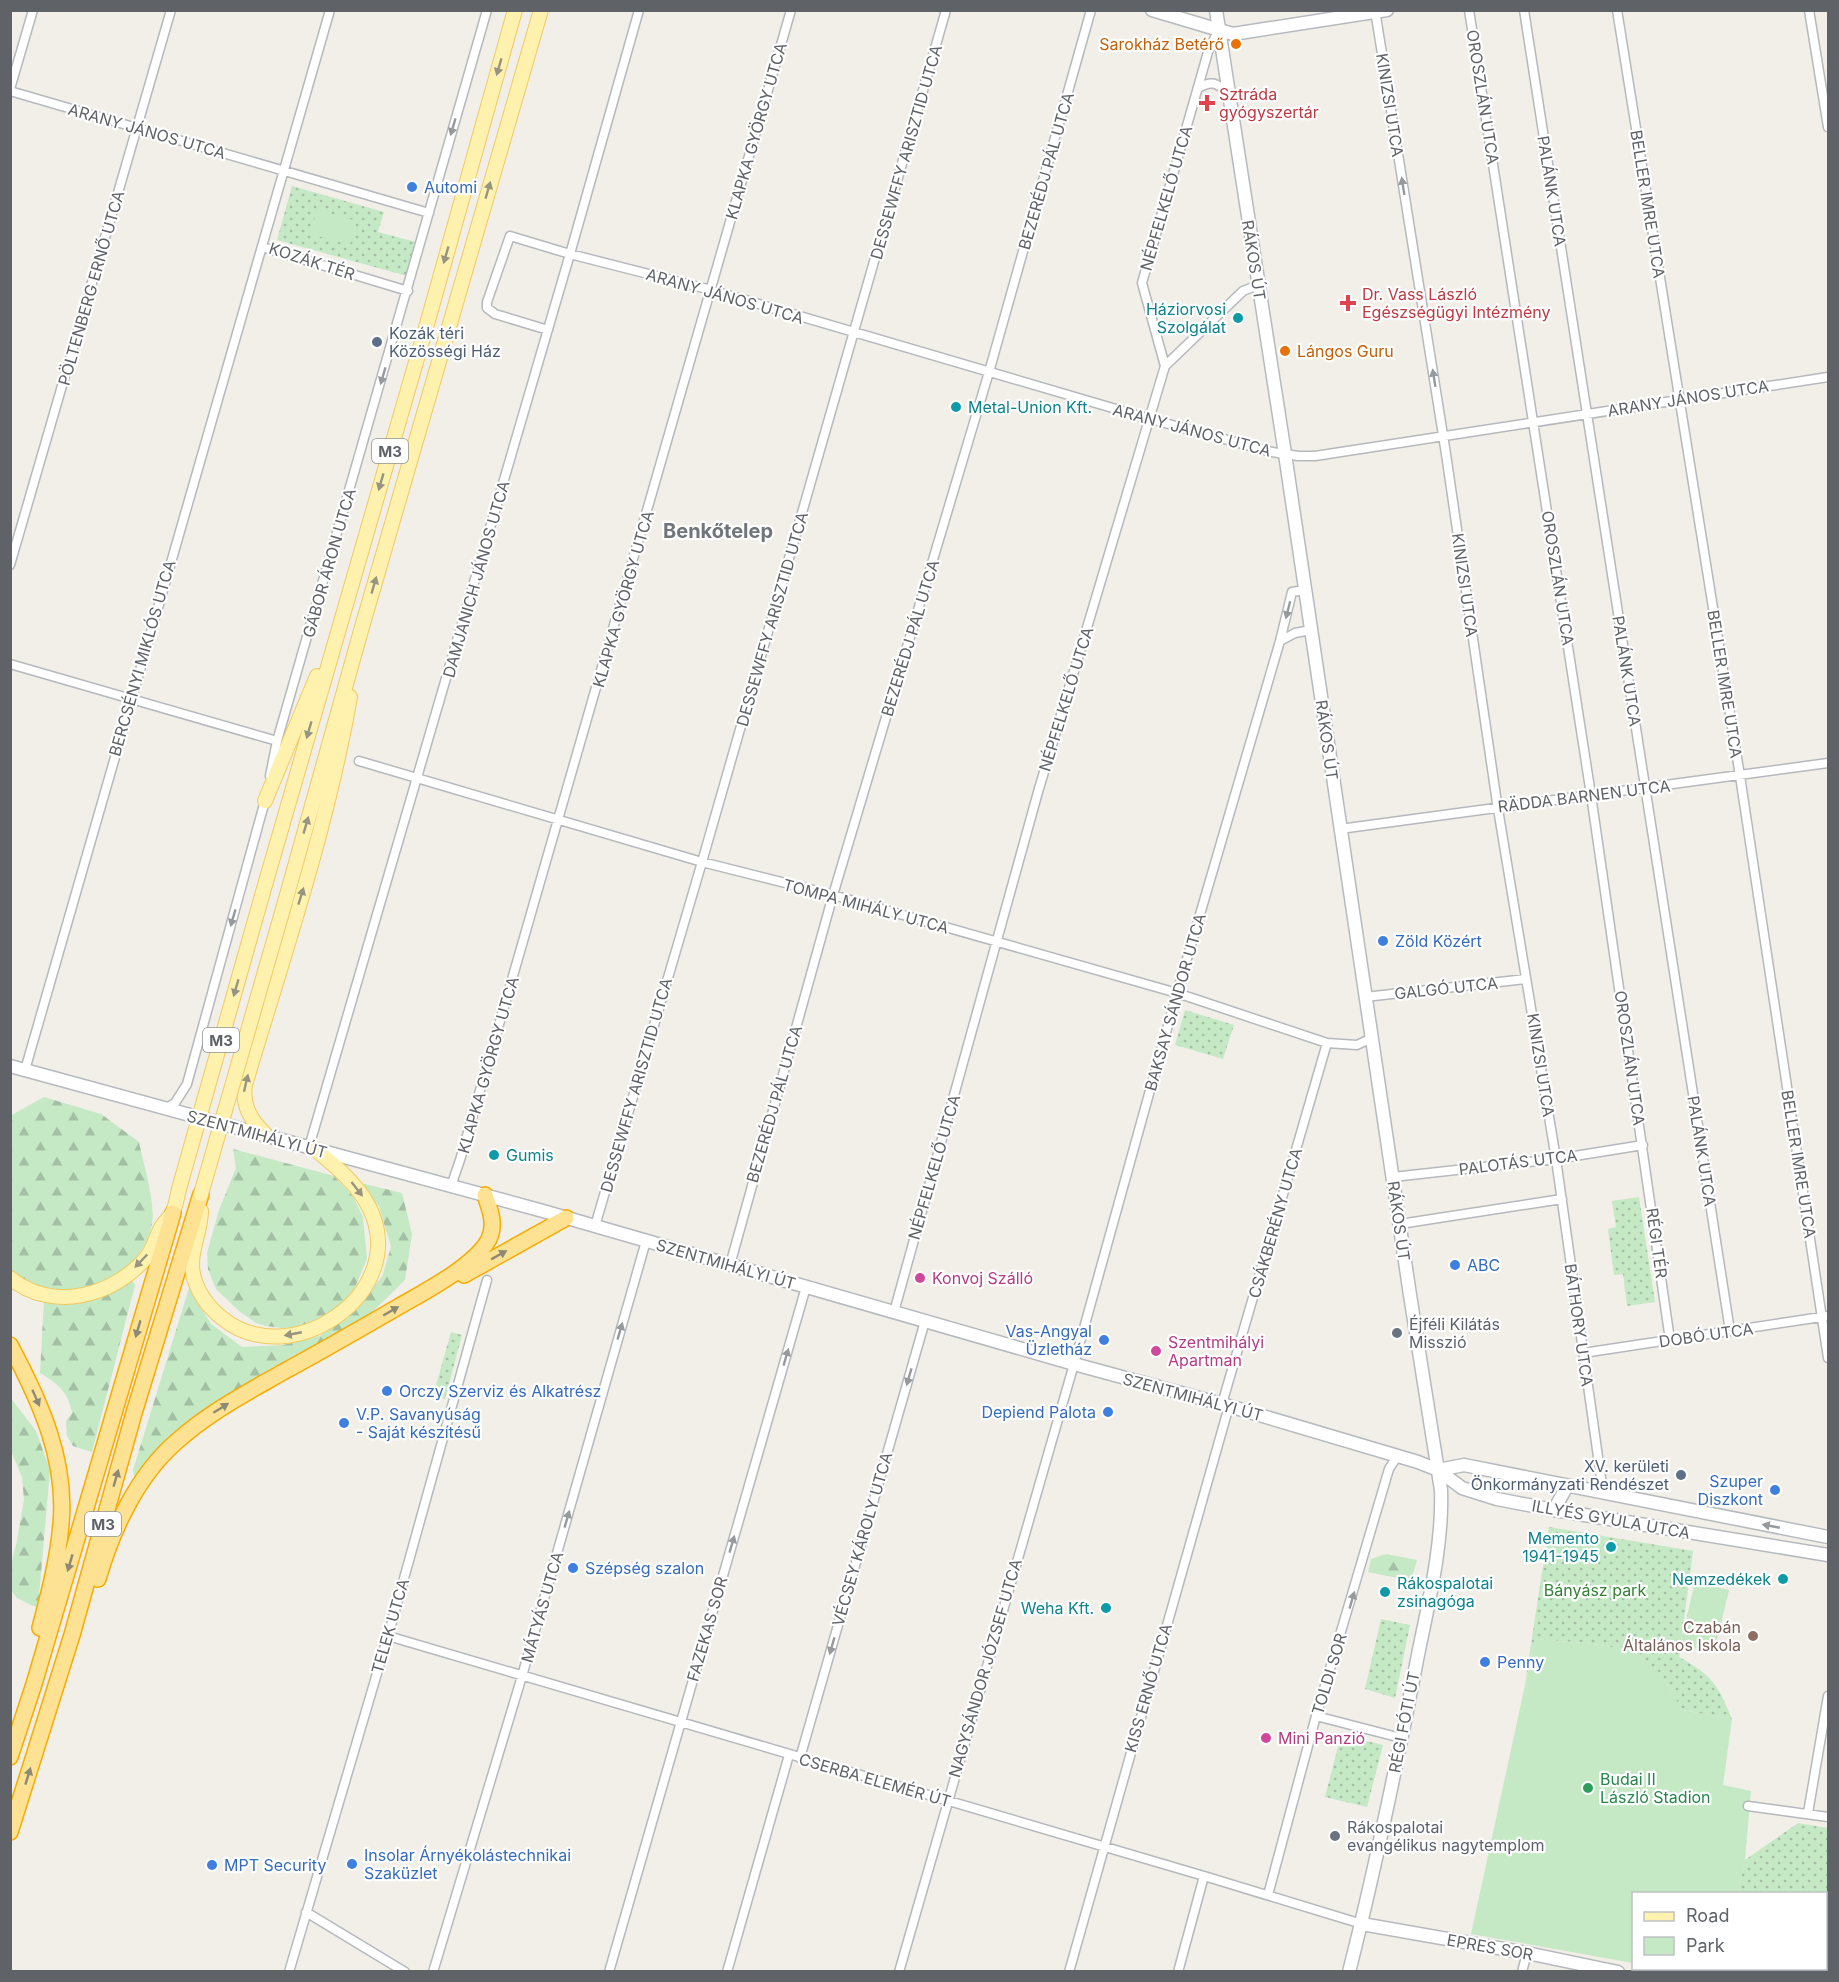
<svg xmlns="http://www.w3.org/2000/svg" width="1839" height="1982" viewBox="0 0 1839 1982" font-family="Inter,sans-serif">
<defs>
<pattern id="green-dots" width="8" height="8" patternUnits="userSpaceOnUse" patternTransform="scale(1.5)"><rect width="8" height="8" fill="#c5e8c5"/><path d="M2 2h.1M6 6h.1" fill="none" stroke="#a3c0a4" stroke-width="1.8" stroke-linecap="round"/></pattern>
<pattern id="forest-firs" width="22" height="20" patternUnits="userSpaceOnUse" patternTransform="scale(1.5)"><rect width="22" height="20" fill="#c5e8c5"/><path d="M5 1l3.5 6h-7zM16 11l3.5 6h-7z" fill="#a3c0a4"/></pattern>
</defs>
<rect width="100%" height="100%" fill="#f1efe8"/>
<path fill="url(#green-dots)" d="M 292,186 L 384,212 L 378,232 L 416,242 L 407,276 L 277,240 Z
M 1185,1010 L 1234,1025 L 1223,1059 L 1175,1045 Z
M 1639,1197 L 1655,1302 L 1627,1306 L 1623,1274 L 1614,1275 L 1608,1229 L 1616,1227 L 1612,1201 Z
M 451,1332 L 462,1335 L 445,1399 L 433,1396 Z
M 1549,1527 L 1693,1551 L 1679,1657 C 1712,1675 1718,1685 1732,1719 L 1682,1710 L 1661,1674 L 1632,1650 L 1585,1643 L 1535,1639 L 1525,1683 Z
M 1381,1619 L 1410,1625 L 1395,1698 L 1365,1689 Z
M 1341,1735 L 1383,1745 L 1367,1807 L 1325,1797 Z
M 1798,1823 L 1828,1828 L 1828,1971 L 1721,1971 L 1722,1968 L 1826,1968 L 1826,1894 L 1738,1893 L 1745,1860 Z"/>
<path fill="url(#forest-firs)" d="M 44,1097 L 101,1114 L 139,1142 C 143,1162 156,1205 152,1224 C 147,1254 119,1278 92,1289 C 76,1296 37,1289 21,1281 C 17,1279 14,1274 11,1271 L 10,1116 Z
M 233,1149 L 334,1176 L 353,1196 L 363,1217 L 367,1259 L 353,1292 L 326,1317 L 299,1327 L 282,1328 L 266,1326 L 256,1323 L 239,1311 L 216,1289 L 208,1269 L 207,1253 L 219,1210 L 236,1168 Z
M 361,1183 L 402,1193 L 412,1234 L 405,1280 L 365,1319 L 271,1368 L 175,1433 L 135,1482 L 133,1470 L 189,1288 L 211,1324 L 242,1347 L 283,1345 L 320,1336 L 353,1309 L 382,1277 L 391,1247 L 379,1207 Z
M 131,1279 L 135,1285 L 92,1452 L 73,1446 L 67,1436 L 66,1421 L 72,1413 C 68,1391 58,1384 40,1373 L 44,1300 C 60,1309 100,1300 115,1291 C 121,1288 126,1283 131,1279 Z
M 10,1397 L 36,1431 L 50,1470 L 38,1607 L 33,1606 L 17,1598 L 11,1590 L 11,1565 L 17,1540 L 24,1500 L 22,1477 L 11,1451 Z
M 1386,1554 L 1417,1560 L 1411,1581 L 1368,1572 L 1371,1559 Z"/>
<path fill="#c5e8c5" d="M 317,210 L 357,221 L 350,245 L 310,234 Z
M 1695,1582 L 1729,1590 L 1714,1653 L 1680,1645 Z
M 1535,1639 L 1585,1643 L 1632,1650 L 1661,1674 L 1682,1710 L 1732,1719 L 1723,1785 L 1751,1791 L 1745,1860 L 1738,1893 L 1634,1894 L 1633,1963 L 1471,1934 Z"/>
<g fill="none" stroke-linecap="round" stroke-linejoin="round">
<defs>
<path id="street" d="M 1375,10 L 1446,454 L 1497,803 L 1556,1159 L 1601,1478 L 1598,1491
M 1469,10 L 1591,795 L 1670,1340
M 1524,10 L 1730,1331
M 1617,10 L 1740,776 L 1828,1358
M 1809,10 L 1828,127
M 1198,88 C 1212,80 1216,83 1228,92
M 10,89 L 33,10
M 10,91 L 429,213
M 262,247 L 408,291
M 548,330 L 495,314 L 487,308 L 487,302 L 510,236 L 570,254 L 711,290 L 1150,419 L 1272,452 L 1298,456 L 1315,456 L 1828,377
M 1165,366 L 1243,291 L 1258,285
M 10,565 L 171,10
M 1280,641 L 1295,633 L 1311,630
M 10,664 L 277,741
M 359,761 L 702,862 L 833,895 L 1177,993 L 1327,1043 L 1357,1045 L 1372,1038
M 270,776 L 277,741 L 487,10
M 1340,829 L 1828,763
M 1365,997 L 1526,979
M 25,1070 L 330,10
M 165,1109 L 175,1103 L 187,1084 L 266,797
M 309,1147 L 570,254 L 639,10
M 1393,1177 L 1556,1159 L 1643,1145
M 451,1186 L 460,1160 L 791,10
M 1400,1224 L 1562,1199
M 595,1226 L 702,862 L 946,10
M 730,1265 L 833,895 L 989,372 L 1091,10
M 894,1312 L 1038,792 L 1165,366 L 1142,283 L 1208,52 L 1218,31
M 1583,1353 L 1828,1316
M 1222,1404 L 1327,1043
M 388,1636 L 1204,1876 L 1362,1924
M 1316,1716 L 1401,1738
M 800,1758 L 925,1321
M 1748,1806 L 1828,1817
M 1808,1813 L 1828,1696
M 1268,1895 L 1316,1716 L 1389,1469 L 1398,1455
M 306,1912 L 405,1972
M 289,1972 L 388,1636 L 487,1280
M 433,1972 L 522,1676 L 646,1241
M 609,1972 L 806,1287
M 727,1972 L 789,1755
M 899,1972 L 1074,1364 L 1177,993 L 1280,641 L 1292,592 L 1305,590
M 1069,1972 L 1229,1406
M 1178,1972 L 1204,1876
M 1522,1972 L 1527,1953"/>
<path id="secondary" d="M 1152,10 L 1233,34 L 1387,10
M 1216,10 L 1285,454 L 1410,1295 L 1441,1490 C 1443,1549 1427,1608 1416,1665 C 1396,1768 1375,1870 1349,1972
M 10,1066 L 543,1211 L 1074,1364 L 1229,1406 L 1418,1462 L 1438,1470 L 1462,1488 L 1497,1499 L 1554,1510 L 1828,1555
M 1438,1470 L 1464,1465 L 1828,1537
M 1554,1510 L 1567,1486
M 1362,1924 L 1527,1953 L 1618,1972"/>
<path id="primary" d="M 265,801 L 317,676
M 263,892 L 429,317 L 515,10
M 285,902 L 362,627 L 541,10
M 265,1134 C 251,1120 242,1106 245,1085 C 283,957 327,829 350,697
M 201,1211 C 201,1233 187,1255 194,1278 C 199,1295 208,1307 222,1318 C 291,1374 410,1293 370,1209 C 358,1184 335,1166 315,1149
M 10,1278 C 52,1312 112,1297 146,1258 C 154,1248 156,1236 162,1226 C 165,1222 168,1219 171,1215 C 176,1208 177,1197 179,1189"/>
<path id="highway" d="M 464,1275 L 566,1218
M 10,1345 C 40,1401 67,1460 61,1524 C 58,1560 49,1594 40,1628
M 98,1579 C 112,1530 137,1476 176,1442 C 208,1413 246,1393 283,1372 C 322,1351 360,1329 398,1307 C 424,1292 476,1265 489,1239 C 496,1224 490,1210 485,1195
M 10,1757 L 34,1684 L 173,1213
M 10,1832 L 72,1635 L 134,1413 L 201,1194"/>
</defs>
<use href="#street" stroke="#b5b8bc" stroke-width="11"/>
<use href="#secondary" stroke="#b6babf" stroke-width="15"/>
<use href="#primary" stroke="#f2c960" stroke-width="16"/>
<use href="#highway" stroke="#f9ab00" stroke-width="18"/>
<use href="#street" stroke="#fff" stroke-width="8"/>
<use href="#secondary" stroke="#fff" stroke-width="12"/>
<use href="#primary" stroke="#fff2af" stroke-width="14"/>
<use href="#highway" stroke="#fde293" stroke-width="15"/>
<defs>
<path id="primary-bridge" d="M 179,1189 L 263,892
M 201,1194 L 285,902"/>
</defs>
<use href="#primary-bridge" stroke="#f2c960" stroke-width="16" stroke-linecap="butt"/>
<use href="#primary-bridge" stroke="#fff2af" stroke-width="14"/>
</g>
<defs><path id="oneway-solid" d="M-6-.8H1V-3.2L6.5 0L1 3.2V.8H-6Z" transform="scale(1.5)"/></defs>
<g fill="#979581">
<use href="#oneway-solid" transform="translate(499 67) rotate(106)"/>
<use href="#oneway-solid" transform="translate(488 190) rotate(-74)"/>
<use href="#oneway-solid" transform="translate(446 255) rotate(106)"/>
<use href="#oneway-solid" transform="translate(381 482) rotate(106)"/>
<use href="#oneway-solid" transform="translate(374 585) rotate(-74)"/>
<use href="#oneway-solid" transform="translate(309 730) rotate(106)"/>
<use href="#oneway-solid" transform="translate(306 825) rotate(-74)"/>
<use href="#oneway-solid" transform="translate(301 896) rotate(-73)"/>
<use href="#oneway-solid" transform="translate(236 988) rotate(106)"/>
<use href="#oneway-solid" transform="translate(246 1083) rotate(-77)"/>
<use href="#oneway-solid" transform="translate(357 1189) rotate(52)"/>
<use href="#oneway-solid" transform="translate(141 1261) rotate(134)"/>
<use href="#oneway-solid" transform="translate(293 1334) rotate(169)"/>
</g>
<g fill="#979a9d">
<use href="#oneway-solid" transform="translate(453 127) rotate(106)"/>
<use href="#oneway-solid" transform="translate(1403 186) rotate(-99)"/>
<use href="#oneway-solid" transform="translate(383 376) rotate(106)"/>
<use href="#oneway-solid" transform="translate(1434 378) rotate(-99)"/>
<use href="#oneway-solid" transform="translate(1288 610) rotate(104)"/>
<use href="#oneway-solid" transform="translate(233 918) rotate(106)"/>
<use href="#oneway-solid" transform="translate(620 1331) rotate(-74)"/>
<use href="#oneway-solid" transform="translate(786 1357) rotate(-74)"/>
<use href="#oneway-solid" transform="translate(909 1377) rotate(106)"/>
<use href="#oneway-solid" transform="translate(567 1519) rotate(-74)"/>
<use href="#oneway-solid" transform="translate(1771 1526) rotate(-169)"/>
<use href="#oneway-solid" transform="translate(732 1544) rotate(-74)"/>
<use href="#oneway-solid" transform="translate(1352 1600) rotate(-74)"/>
<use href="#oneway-solid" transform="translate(832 1646) rotate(106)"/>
</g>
<g fill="#8e8975">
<use href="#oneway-solid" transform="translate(499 1255) rotate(-29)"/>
<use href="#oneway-solid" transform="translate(391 1311) rotate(-30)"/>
<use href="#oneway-solid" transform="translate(138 1329) rotate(106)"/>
<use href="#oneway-solid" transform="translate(36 1398) rotate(66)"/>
<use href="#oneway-solid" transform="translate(221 1408) rotate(-32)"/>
<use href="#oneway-solid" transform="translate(116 1478) rotate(-74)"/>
<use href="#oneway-solid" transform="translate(70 1563) rotate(106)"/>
<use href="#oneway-solid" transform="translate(28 1776) rotate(-73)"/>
</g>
<g fill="#e8710a" stroke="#fff" stroke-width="2">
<circle cx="1236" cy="44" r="6"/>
<circle cx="1285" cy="351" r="6"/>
</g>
<g fill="#e0444e" stroke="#fff" stroke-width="2">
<path d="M1204 94h6v6h6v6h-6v6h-6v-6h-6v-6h6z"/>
<path d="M1345 294h6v6h6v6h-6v6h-6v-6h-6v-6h6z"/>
</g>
<g fill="#3f7fe0" stroke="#fff" stroke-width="2">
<circle cx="412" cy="187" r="6"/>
<circle cx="1383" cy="941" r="6"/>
<circle cx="1455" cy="1265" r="6"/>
<circle cx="1104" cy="1340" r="6"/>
<circle cx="387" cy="1391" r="6"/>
<circle cx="1108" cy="1412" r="6"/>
<circle cx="344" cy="1423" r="6"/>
<circle cx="1775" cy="1490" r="6"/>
<circle cx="573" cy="1568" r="6"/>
<circle cx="1485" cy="1662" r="6"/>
<circle cx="352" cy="1864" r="6"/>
<circle cx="212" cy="1865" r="6"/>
</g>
<g fill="#0f9aa8" stroke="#fff" stroke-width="2">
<circle cx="1238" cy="318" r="6"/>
<circle cx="956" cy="407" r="6"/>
<circle cx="494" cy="1155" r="6"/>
<circle cx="1611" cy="1547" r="6"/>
<circle cx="1783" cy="1579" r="6"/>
<circle cx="1385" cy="1592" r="6"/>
<circle cx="1106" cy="1608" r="6"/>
</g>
<g fill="#5c6f8a" stroke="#fff" stroke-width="2">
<circle cx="377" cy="342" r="6"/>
<circle cx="1681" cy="1475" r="6"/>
</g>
<g fill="#d1479c" stroke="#fff" stroke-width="2">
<circle cx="920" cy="1278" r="6"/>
<circle cx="1156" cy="1351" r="6"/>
<circle cx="1266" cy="1738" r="6"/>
</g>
<g fill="#6b7280" stroke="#fff" stroke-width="2">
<circle cx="1397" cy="1333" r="6"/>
<circle cx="1335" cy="1836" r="6"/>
</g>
<circle fill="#8d6e63" stroke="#fff" stroke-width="2" cx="1753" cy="1636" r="6"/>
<circle fill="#2e9e5b" stroke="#fff" stroke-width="2" cx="1588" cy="1788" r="6"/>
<g text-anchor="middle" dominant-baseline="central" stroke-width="4.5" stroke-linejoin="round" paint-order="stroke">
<g fill="#fff" stroke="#8f9295" stroke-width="1.5">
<rect x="372" y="439" width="36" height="24" rx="4.5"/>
<rect x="203" y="1028" width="36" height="24" rx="4.5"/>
<rect x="85" y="1512" width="36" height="24" rx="4.5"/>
</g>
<g font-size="15" font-weight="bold" fill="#5f6368">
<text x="390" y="451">M3</text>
<text x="221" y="1040">M3</text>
<text x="103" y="1524">M3</text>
</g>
<g font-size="16" fill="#c56008" stroke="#fff" text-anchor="end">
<text x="1224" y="44">Sarokház Betérő</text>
<text x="1297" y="351" text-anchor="start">Lángos Guru</text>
</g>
<g font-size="16" fill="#be3a42" stroke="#fff" text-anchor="start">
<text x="1219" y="94">Sztráda<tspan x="1219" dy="18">gyógyszertár</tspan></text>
<text x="1362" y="294">Dr. Vass László<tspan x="1362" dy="18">Egészségügyi Intézmény</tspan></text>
</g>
<g font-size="16" fill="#5f6368" stroke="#fff">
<text transform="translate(1483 97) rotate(81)">OROSZLÁN UTCA</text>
<text transform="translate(1390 105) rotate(81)">KINIZSI UTCA</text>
<text transform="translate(147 131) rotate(16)">ARANY JÁNOS UTCA</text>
<text transform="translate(756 131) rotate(-74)">KLAPKA GYÖRGY UTCA</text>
<text transform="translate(906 152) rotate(-74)">DESSEWFFY ARISZTID UTCA</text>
<text transform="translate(1046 171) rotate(-74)">BEZERÉDJ PÁL UTCA</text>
<text transform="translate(1552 191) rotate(81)">PALÁNK UTCA</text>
<text transform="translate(1166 198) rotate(-74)">NÉPFELKELŐ UTCA</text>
<text transform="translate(1648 204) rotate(81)">BELLER IMRE UTCA</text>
<text transform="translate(1254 260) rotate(81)">RÁKOS ÚT</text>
<text transform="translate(312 261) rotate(18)">KOZÁK TÉR</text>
<text transform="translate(91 288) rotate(-74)">PÖLTENBERG ERNŐ UTCA</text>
<text transform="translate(725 296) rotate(16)">ARANY JÁNOS UTCA</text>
<text transform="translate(1688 398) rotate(-9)">ARANY JÁNOS UTCA</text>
<text transform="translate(1192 430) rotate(15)">ARANY JÁNOS UTCA</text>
<text transform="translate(329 563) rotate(-74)">GÁBOR ÁRON UTCA</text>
<text transform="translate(1558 578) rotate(81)">OROSZLÁN UTCA</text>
<text transform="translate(476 579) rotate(-74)">DAMJANICH JÁNOS UTCA</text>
<text transform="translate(1465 585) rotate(82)">KINIZSI UTCA</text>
<text transform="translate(623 599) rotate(-74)">KLAPKA GYÖRGY UTCA</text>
<text transform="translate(772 619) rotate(-74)">DESSEWFFY ARISZTID UTCA</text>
<text transform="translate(910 638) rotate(-73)">BEZERÉDJ PÁL UTCA</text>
<text transform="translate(142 658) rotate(-74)">BERCSÉNYI MIKLÓS UTCA</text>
<text transform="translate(1627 671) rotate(81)">PALÁNK UTCA</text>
<text transform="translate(1725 684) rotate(81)">BELLER IMRE UTCA</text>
<text transform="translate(1066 699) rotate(-73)">NÉPFELKELŐ UTCA</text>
<text transform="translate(1327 740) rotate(82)">RÁKOS ÚT</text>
<text transform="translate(1584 796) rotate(-7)">RÄDDA BARNEN UTCA</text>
<text transform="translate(866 906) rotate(15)">TOMPA MIHÁLY UTCA</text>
<text transform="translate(1446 988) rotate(-6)">GALGÓ UTCA</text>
<text transform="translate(1175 1002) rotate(-74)">BAKSAY SÁNDOR UTCA</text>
<text transform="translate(1630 1058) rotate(82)">OROSZLÁN UTCA</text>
<text transform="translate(488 1065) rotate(-74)">KLAPKA GYÖRGY UTCA</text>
<text transform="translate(1541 1065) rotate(81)">KINIZSI UTCA</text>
<text transform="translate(636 1085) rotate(-74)">DESSEWFFY ARISZTID UTCA</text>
<text transform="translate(774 1104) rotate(-74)">BEZERÉDJ PÁL UTCA</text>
<text transform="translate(257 1134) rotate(15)">SZENTMIHÁLYI ÚT</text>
<text transform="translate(1702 1151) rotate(81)">PALÁNK UTCA</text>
<text transform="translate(1518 1162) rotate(-7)">PALOTÁS UTCA</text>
<text transform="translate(1799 1164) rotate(81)">BELLER IMRE UTCA</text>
<text transform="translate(934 1167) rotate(-74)">NÉPFELKELŐ UTCA</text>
<text transform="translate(1399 1221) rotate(82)">RÁKOS ÚT</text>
<text transform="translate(1275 1223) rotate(-74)">CSÁKBERÉNY UTCA</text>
<text transform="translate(1657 1243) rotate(82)">RÉGI TÉR</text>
<text transform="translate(726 1264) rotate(16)">SZENTMIHÁLYI ÚT</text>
<text transform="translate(1579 1325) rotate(82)">BÁTHORY UTCA</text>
<text transform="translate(1706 1335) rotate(-8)">DOBÓ UTCA</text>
<text transform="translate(1193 1397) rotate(15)">SZENTMIHÁLYI ÚT</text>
<text transform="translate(1611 1519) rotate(10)">ILLYÉS GYULA UTCA</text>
<text transform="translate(862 1539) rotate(-74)">VÉCSEY KÁROLY UTCA</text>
<text transform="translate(542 1607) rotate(-74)">MÁTYÁS UTCA</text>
<text transform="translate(390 1626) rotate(-74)">TELEK UTCA</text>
<text transform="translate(707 1629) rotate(-74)">FAZEKAS SOR</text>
<text transform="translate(985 1668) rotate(-74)">NAGYSÁNDOR JÓZSEF UTCA</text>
<text transform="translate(1329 1674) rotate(-73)">TOLDI SOR</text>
<text transform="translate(1148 1688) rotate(-74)">KISS ERNŐ UTCA</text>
<text transform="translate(1404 1722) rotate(-79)">RÉGI FÓTI ÚT</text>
<text transform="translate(875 1780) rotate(16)">CSERBA ELEMÉR ÚT</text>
<text transform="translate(1490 1947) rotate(10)">EPRES SOR</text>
</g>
<g font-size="16" fill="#366cbe" stroke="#fff" text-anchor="start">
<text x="424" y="187">Automi</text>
<text x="1395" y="941">Zöld Közért</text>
<text x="1467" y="1265">ABC</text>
<text x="1092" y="1331" text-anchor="end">Vas-Angyal<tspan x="1092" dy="18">Üzletház</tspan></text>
<text x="399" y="1391">Orczy Szerviz és Alkatrész</text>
<text x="1096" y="1412" text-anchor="end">Depiend Palota</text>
<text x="356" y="1414">V.P. Savanyúság<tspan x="356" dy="18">- Saját készítésű</tspan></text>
<text x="1763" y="1481" text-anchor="end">Szuper<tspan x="1763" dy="18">Diszkont</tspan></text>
<text x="585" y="1568">Szépség szalon</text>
<text x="1497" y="1662">Penny</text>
<text x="364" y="1855">Insolar Árnyékolástechnikai<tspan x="364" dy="18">Szaküzlet</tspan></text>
<text x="224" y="1865">MPT Security</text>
</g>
<g font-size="16" fill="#0d838f" stroke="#fff" text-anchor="end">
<text x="1226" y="309">Háziorvosi<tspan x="1226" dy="18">Szolgálat</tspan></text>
<text x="968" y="407" text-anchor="start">Metal-Union Kft.</text>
<text x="506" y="1155" text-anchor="start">Gumis</text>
<text x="1599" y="1538">Memento<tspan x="1599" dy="18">1941-1945</tspan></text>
<text x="1771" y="1579">Nemzedékek</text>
<text x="1397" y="1583" text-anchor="start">Rákospalotai<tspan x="1397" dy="18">zsinagóga</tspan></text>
<text x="1094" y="1608">Weha Kft.</text>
</g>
<g font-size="16" fill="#4e5e75" stroke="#fff" text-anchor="start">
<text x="389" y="333">Kozák téri<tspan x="389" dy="18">Közösségi Ház</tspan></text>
<text x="1669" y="1466" text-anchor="end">XV. kerületi<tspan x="1669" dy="18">Önkormányzati Rendészet</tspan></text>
</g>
<g font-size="16" fill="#b23c85" stroke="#fff" text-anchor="start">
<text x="932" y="1278">Konvoj Szálló</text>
<text x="1168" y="1342">Szentmihályi<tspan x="1168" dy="18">Apartman</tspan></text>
<text x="1278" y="1738">Mini Panzió</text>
</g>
<g font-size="16" fill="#5b616d" stroke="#fff" text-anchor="start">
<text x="1409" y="1324">Éjféli Kilátás<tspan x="1409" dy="18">Misszió</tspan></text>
<text x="1347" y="1827">Rákospalotai<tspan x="1347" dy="18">evangélikus nagytemplom</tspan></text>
</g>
<g font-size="16" fill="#348238" stroke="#fff">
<text x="1595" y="1590">Bányász park</text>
</g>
<g font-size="16" fill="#785e54" stroke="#fff" text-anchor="end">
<text x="1741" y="1627">Czabán<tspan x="1741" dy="18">Általános Iskola</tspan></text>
</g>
<g font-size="16" fill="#27864d" stroke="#fff" text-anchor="start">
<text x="1600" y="1779">Budai II<tspan x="1600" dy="18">László Stadion</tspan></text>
</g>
<g font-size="20" font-weight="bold" fill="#70757a" stroke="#fff">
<text x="718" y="531">Benkőtelep</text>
</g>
</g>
<rect width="1839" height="1982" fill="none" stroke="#5f6368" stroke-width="24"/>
<rect x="1632" y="1892" width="195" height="78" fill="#ffffff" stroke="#bfc1c3" stroke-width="1.5"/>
<rect x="1644" y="1912" width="30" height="9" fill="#fff2af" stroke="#bfc1c3" stroke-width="1.5"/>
<text x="1686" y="1922" font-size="18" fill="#5f6368">Road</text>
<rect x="1644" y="1937" width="30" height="18" fill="#c5e8c5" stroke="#bfc1c3" stroke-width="1.5"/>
<text x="1686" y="1952" font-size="18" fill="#5f6368">Park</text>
</svg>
